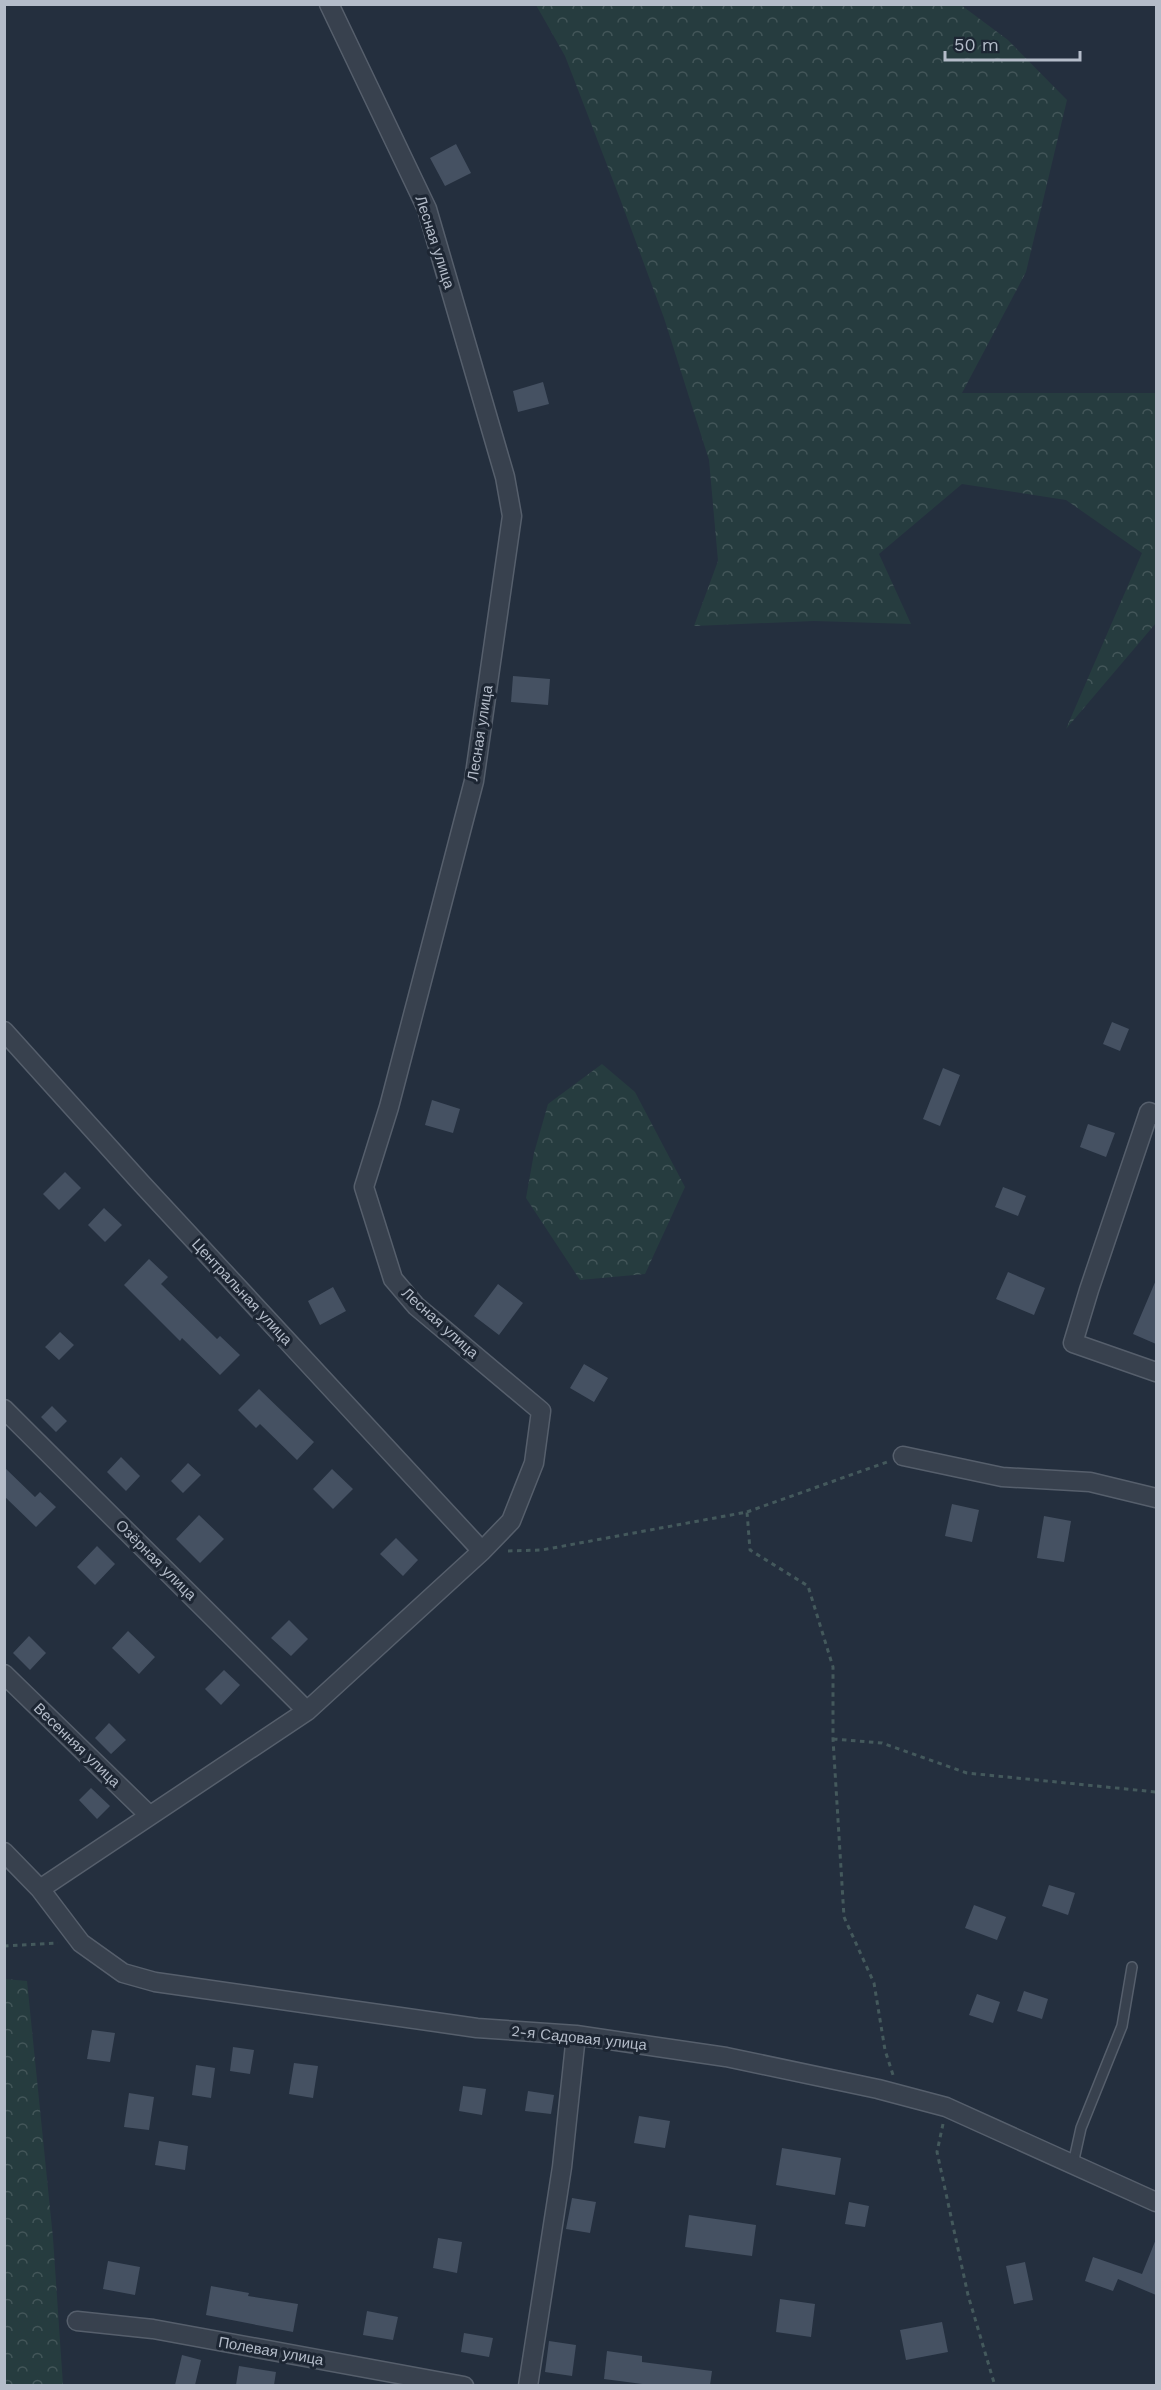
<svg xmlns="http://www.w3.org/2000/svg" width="1161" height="2390" viewBox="0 0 1161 2390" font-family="'Work Sans',sans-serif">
<defs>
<pattern id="forest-crowns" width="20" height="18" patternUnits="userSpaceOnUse" patternTransform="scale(1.5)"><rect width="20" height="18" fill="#263c3f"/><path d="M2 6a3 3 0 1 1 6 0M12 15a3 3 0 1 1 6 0" fill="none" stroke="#435659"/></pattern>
</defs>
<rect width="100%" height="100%" fill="#242f3e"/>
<path fill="url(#forest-crowns)" d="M 536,5 L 961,5 L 1008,40 L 1067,100 L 1026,272 L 962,393 L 1156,393 L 1156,623 L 1066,729 L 1142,553 L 1066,500 L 962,484 L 879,554 L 911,624 L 814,621 L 694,626 L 718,561 L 709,460 L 664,318 L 619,196 L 565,56 Z
M 602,1064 L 635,1092 L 685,1187 L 645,1274 L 580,1280 L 526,1198 L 534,1153 L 548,1104 Z
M 5,1979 L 27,1981 L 53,2238 L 63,2385 L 5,2385 Z"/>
<path fill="#455162" d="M 456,144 L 471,173 L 445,186 L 430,158 Z
M 543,382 L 549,404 L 518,412 L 513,391 Z
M 513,676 L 550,679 L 548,705 L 511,702 Z
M 1112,1022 L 1129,1029 L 1120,1051 L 1103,1044 Z
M 943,1068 L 960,1075 L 940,1126 L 923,1119 Z
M 432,1100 L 460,1109 L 453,1133 L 425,1125 Z
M 1088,1124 L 1115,1133 L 1106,1157 L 1080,1147 Z
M 65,1172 L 81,1188 L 59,1210 L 43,1194 Z
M 1003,1187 L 1026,1196 L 1018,1216 L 995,1207 Z
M 104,1208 L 122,1225 L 105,1242 L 88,1225 Z
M 149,1259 L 168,1277 L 161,1284 L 217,1339 L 220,1336 L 240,1355 L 220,1375 L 182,1338 L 180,1341 L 124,1285 Z
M 1008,1272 L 1045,1288 L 1034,1315 L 996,1299 Z
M 1156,1280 L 1156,1344 L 1133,1334 Z
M 498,1284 L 523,1303 L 499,1335 L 474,1316 Z
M 333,1287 L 346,1311 L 320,1325 L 308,1301 Z
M 60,1332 L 74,1345 L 59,1360 L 45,1347 Z
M 584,1364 L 608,1378 L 594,1402 L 570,1388 Z
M 259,1389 L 314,1442 L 297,1460 L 260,1424 L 256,1428 L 238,1410 Z
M 52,1406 L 67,1421 L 56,1432 L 41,1417 Z
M 121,1457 L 140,1476 L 126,1491 L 107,1472 Z
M 188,1463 L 201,1475 L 183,1493 L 171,1481 Z
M 4,1467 L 35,1497 L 40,1492 L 56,1507 L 36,1527 L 4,1496 Z
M 332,1469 L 353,1489 L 333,1509 L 313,1489 Z
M 952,1504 L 979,1510 L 972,1542 L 945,1536 Z
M 199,1515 L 224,1539 L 200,1563 L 176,1539 Z
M 1044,1516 L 1071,1521 L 1064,1562 L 1037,1558 Z
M 396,1538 L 418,1560 L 403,1576 L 380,1554 Z
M 97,1546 L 115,1564 L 95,1585 L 77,1567 Z
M 289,1620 L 308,1639 L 291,1656 L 271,1638 Z
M 128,1631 L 155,1657 L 139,1674 L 112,1648 Z
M 29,1636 L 46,1653 L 30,1670 L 13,1653 Z
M 224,1670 L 240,1685 L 221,1705 L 205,1689 Z
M 109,1723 L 126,1740 L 111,1754 L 95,1738 Z
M 91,1788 L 110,1806 L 97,1819 L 79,1800 Z
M 1049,1885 L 1075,1893 L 1068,1915 L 1042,1906 Z
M 974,1905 L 1006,1917 L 997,1940 L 965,1928 Z
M 1024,1991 L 1048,1999 L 1042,2019 L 1017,2011 Z
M 977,1994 L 1000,2002 L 993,2023 L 969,2015 Z
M 92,2030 L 115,2033 L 110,2062 L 87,2059 Z
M 233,2047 L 254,2050 L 250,2074 L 230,2071 Z
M 294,2063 L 318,2066 L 313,2098 L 289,2094 Z
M 196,2065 L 215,2068 L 211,2098 L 192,2095 Z
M 463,2086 L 486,2089 L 482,2115 L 459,2111 Z
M 528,2091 L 554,2095 L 551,2114 L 525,2111 Z
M 129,2093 L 154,2097 L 149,2130 L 124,2127 Z
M 639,2116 L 670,2121 L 665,2148 L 634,2143 Z
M 159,2141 L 188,2146 L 185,2170 L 155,2165 Z
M 782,2148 L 841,2158 L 835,2195 L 776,2185 Z
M 572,2198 L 596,2202 L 590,2233 L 566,2229 Z
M 849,2202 L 869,2206 L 865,2227 L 845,2224 Z
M 689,2215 L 756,2225 L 752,2256 L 685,2247 Z
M 438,2238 L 462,2242 L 457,2273 L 433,2268 Z
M 1156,2239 L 1156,2295 L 1118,2279 L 1113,2291 L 1085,2281 L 1093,2257 L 1142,2274 Z
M 108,2261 L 140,2267 L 135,2295 L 103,2289 Z
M 1025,2262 L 1033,2300 L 1014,2304 L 1006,2266 Z
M 211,2286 L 249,2293 L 248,2296 L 298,2304 L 293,2332 L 206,2315 Z
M 780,2299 L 815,2304 L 811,2337 L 776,2332 Z
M 367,2311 L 398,2317 L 393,2340 L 363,2335 Z
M 942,2322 L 948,2352 L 906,2360 L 900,2330 Z
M 464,2333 L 493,2338 L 489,2357 L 461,2352 Z
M 549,2341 L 576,2345 L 572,2376 L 545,2372 Z
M 607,2351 L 642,2356 L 642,2362 L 712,2371 L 710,2385 L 650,2385 L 604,2379 Z
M 182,2355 L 201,2360 L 195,2385 L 175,2385 Z
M 239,2366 L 276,2372 L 274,2385 L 236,2385 Z"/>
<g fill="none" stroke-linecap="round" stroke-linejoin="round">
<defs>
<path id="lane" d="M 1073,2164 L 1081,2128 L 1122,2026 L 1132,1967"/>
<path id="street" d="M 4,1031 L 142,1184 L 482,1551
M 1156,1115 L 1149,1112 L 1089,1290 L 1073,1343 L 1156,1372
M 4,1409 L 307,1711
M 903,1456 L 1002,1477 L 1090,1482 L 1156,1498
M 4,1674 L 149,1815
M 4,1852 L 40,1889 L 81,1943 L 123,1973 L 155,1982 L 477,2028 L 576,2035 L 726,2057 L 878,2089 L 946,2107 L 1156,2202
M 40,1889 L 307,1711 L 482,1551 L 511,1521 L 534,1463 L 541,1411 L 416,1306 L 393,1279 L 364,1187 L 389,1107 L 474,781 L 512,516 L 505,477 L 427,209 L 329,4
M 77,2321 L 153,2329 L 464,2386
M 528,2386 L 562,2167 L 576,2035"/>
</defs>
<use href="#lane" stroke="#565f6c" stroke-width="12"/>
<use href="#street" stroke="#565f6c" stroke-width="21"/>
<path stroke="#44595c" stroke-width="3" stroke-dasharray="4.5 4.5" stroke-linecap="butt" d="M 747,1512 L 887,1462
M 508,1551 L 542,1550 L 747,1512 L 750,1550 L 808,1586 L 833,1667 L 833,1739 L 844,1917 L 874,1983 L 885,2050 L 893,2075
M 833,1739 L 882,1743 L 967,1773 L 1156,1792
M 4,1946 L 58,1943
M 943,2124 L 937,2152 L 968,2295 L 995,2386"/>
<use href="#lane" stroke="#38414e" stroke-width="9"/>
<use href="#street" stroke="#38414e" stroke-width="18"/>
</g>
<g text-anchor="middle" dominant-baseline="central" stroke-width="6" stroke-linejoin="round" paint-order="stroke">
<g font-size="15" fill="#b4bcc9" stroke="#1d2633">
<text transform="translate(435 242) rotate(72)">Лесная улица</text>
<text transform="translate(480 733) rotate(-81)">Лесная улица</text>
<text transform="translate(242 1292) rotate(47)">Центральная улица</text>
<text transform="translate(440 1323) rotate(42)">Лесная улица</text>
<text transform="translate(156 1560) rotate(45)">Озёрная улица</text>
<text transform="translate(77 1745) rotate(44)">Весенняя улица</text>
<text transform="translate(579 2038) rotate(6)">2-я Садовая улица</text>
<text transform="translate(271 2351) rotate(10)">Полевая улица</text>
</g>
</g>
<rect width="1161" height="2390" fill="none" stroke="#b4bcc9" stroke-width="12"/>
<path d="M945 51v9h135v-9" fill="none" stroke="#b4bcc9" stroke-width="3"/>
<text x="954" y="51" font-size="18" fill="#b4bcc9" stroke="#1d2633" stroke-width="4.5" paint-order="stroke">50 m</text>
</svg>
